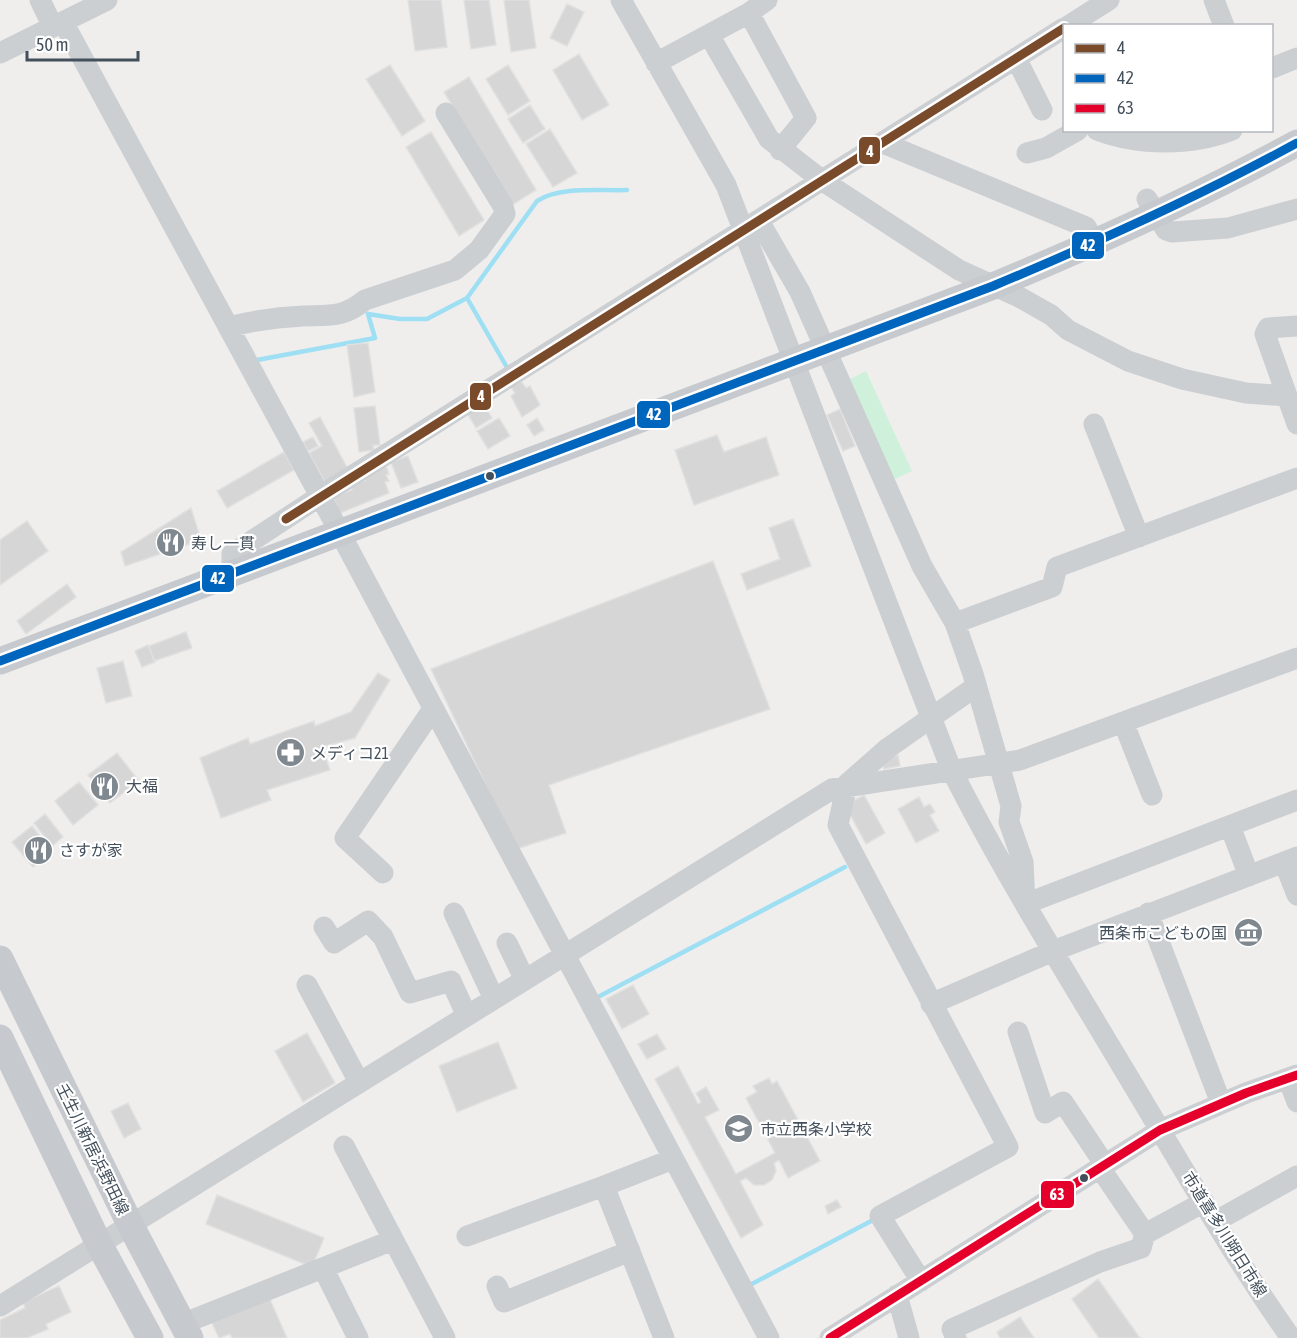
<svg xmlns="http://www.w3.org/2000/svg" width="1297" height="1338" viewBox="0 0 1297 1338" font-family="'Asap Condensed','Noto Sans JP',sans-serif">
<rect width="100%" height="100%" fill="#efeeed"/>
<path fill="#cff1dc" d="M 866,371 L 912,471 L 889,482 L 844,382 Z"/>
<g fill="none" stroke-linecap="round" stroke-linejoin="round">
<path stroke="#9fdff3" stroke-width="4.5" d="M 467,298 L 509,371
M 257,360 L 375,338 L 368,314 L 400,319 L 427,319 L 467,298 L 537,201 C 560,186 600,191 627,190
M 596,998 L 845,867
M 748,1286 L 873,1220"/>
</g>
<path fill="#d6d6d7" stroke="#e0e0e0" stroke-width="1.5" d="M 408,0 L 441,0 L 447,47 L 415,51 Z
M 464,0 L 489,0 L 496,45 L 471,49 Z
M 504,0 L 529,0 L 536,48 L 511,52 Z
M 567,4 L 584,12 L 567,46 L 550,38 Z
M 579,54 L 609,105 L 582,120 L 553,70 Z
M 390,65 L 425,121 L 402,136 L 366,79 Z
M 508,65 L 530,101 L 508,115 L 486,79 Z
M 469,77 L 536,190 L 512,205 L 444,92 Z
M 530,105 L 545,129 L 523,143 L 508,119 Z
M 550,129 L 577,173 L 553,187 L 526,144 Z
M 431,132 L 484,220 L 459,236 L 406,147 Z
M 368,343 L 375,392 L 354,397 L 347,345 Z
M 521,381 L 526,388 L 530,386 L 540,405 L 522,417 L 511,396 L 515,393 L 511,387 Z
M 483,404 L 492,418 L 476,428 L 467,413 Z
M 375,406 L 380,445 L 373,445 L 374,450 L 359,452 L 354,408 Z
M 840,409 L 855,446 L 843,451 L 827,415 Z
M 320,417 L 349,471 L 326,484 L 309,453 L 322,446 L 309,423 Z
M 499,418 L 510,436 L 488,449 L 477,431 Z
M 537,418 L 544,430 L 534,436 L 527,425 Z
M 717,435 L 724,452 L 766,437 L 779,475 L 694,505 L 675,450 Z
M 313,437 L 318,446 L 308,451 L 303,442 Z
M 284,452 L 294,470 L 227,508 L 217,491 Z
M 408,456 L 418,482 L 401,488 L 391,462 Z
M 386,466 L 389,474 L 386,475 L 389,481 L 385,482 L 389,493 L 340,513 L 333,497 L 352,490 L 350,486 L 366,480 L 365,477 Z
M 191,508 L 201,540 L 125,566 L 121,552 Z
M 793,519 L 811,566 L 747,590 L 741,574 L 780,559 L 769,528 Z
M 27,521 L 48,551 L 0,585 L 0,540 Z
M 713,561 L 770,709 L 549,785 L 566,833 L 516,849 L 431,669 Z
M 67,584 L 76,597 L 26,634 L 17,621 Z
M 186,632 L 192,648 L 154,661 L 149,646 Z
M 148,645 L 155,662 L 142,667 L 135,651 Z
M 123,661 L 132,696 L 106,703 L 97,668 Z
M 378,673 L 390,680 L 355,738 L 322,747 L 330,770 L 267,790 L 271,800 L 221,818 L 200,758 L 248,738 L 250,744 L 314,721 L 315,726 L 351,712 Z
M 117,753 L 139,781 L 110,803 L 88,775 Z
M 898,755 L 900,766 L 884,769 L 882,758 Z
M 79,782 L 98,805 L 73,825 L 55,801 Z
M 864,795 L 885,833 L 866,844 L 845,805 Z
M 919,797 L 924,807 L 930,804 L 935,812 L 930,815 L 939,831 L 916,843 L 898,809 Z
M 45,814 L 63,837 L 52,846 L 34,823 Z
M 32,826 L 52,851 L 33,867 L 12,842 Z
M 633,985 L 649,1014 L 622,1029 L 606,999 Z
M 307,1033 L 335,1083 L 303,1102 L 275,1051 Z
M 657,1034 L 666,1049 L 647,1059 L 638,1044 Z
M 498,1042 L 517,1088 L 457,1112 L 439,1066 Z
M 678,1066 L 698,1104 L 701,1102 L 696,1093 L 706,1087 L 719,1110 L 705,1117 L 736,1174 L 775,1153 L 746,1098 L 757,1092 L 753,1086 L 769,1078 L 772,1084 L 777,1081 L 820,1161 L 788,1178 L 779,1160 L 774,1163 L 776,1171 L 772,1180 L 764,1185 L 754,1185 L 746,1178 L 740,1181 L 763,1225 L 741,1238 L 655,1079 Z
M 128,1103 L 141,1129 L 124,1138 L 111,1111 Z
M 217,1195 L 324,1238 L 312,1267 L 206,1224 Z
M 837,1200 L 841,1207 L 828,1214 L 825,1206 Z
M 1098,1279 L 1140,1338 L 1099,1338 L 1072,1299 Z
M 59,1286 L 71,1312 L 46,1324 L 48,1329 L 27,1338 L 0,1338 L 0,1320 L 25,1308 L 23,1302 Z
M 268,1295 L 287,1338 L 232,1338 L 230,1334 L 219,1338 L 211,1321 Z
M 1020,1317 L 1034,1338 L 1000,1338 L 997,1332 Z"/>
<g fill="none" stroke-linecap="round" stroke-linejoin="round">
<path stroke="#cbcfd2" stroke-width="21" d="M 40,0 L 53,27
M 621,0 L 726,185 L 951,769 C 1003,872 1064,969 1123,1068 C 1178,1159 1230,1252 1291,1338
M 1214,0 L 1224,26
M 749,13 L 806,118 L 780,150
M 63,22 L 332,518 L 769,1338
M 1068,26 L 1109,0
M 709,35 L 769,139 L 823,181 L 959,270 L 1019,297 L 1051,315 L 1068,330 L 1128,361 L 1182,379 L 1246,393 L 1287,396
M 0,53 L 107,0
M 1016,58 L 1042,110
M 656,63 L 749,13 L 767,0
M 1272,68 L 1297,58
M 1097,130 C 1138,146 1192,146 1232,130
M 883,143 L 1086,227 L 1095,243
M 1027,153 L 1046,148 L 1078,130
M 1147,199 L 1166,230 L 1172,232 L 1228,228 L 1297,209
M 759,221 L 800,292 L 922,566 L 955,623 L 973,674 L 1011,806 L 1009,822 L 1023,862 L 1025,904 L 1297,800
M 1297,326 L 1268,328 L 1265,334 L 1297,424
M 228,327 C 252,321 279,317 303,316 C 330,315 343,318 365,300 L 455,270 L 479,250 L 505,214 L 503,206 L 446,113
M 1094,424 L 1139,537
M 232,574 L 232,554 L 320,496 L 1064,28
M 955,623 L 1052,587 L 1057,567 L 1297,478
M 1124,724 L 1152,795
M 1230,826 L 1249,876
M 1284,862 L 1297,895
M 383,873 L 345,838 L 433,709
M 454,913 L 494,999
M 1148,913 L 1221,1103
M 324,927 L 334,943 L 368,921 L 383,937 L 410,993 L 451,981 L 467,1016
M 507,943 L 525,980
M 307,985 L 359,1082
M 931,1004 L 1053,951 L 1297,857
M 1018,1032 L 1045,1113 L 1063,1102 L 1105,1165
M 1288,1078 L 1297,1102
M 344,1146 L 445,1338
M 1216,1221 L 1297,1176
M 1145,1234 L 1204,1202
M 467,1236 L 604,1186
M 323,1268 L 358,1338
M 921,1281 L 880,1216 L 1008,1147 L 838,825 L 847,784 L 888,748 L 975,687
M 497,1286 L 504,1302 L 630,1251
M 897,1295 L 909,1338
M 0,1306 L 832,789 L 1020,760 L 1297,658
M 182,1324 L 393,1240
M 664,1338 L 604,1186 L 673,1159
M 830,1338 L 1160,1130 L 1246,1093 L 1297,1075
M 956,1338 L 952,1329 L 1100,1262 L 1141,1248 L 1145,1234 L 1100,1168"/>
<path stroke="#c6cace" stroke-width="27" d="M 0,661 L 993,286 C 1096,243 1198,197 1297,143
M 0,959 L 131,1226 L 190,1338
M 0,1038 L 99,1244 L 150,1338"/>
<defs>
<path id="bus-1" d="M 286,519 L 1064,28"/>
<path id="bus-2" d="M 0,661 L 993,286 C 1096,243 1198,197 1297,143"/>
<path id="bus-3" d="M 830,1338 L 1160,1130 L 1246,1093 L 1297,1075"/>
</defs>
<use href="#bus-1" stroke="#fff" stroke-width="14"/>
<use href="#bus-2" stroke="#fff" stroke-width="14"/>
<use href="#bus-3" stroke="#fff" stroke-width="14"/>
<use href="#bus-1" stroke="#7a4b2a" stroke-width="9"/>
<use href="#bus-2" stroke="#0065bd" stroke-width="9"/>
<use href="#bus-3" stroke="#e4002b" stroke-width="9"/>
</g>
<defs>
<symbol id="restaurant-disc" viewBox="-11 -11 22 22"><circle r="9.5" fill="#7f878f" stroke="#fff"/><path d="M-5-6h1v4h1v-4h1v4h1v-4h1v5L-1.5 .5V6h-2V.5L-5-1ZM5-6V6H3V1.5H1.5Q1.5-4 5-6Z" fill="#fff"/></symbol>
<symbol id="pharmacy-disc" viewBox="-11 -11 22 22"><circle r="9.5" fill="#7f878f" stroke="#fff"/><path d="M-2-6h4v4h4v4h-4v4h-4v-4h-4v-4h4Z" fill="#fff"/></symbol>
<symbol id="museum-disc" viewBox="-11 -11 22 22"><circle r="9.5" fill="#7f878f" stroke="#fff"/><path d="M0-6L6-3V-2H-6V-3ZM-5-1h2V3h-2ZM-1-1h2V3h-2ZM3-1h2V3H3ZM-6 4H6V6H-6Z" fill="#fff"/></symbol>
<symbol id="school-disc" viewBox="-11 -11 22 22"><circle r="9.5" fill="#7f878f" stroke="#fff"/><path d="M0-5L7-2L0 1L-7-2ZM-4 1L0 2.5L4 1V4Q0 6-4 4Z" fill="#fff"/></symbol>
</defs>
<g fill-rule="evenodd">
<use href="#restaurant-disc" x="154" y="526" width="33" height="33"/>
<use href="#pharmacy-disc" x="274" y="736" width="33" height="33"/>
<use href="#restaurant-disc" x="88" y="770" width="33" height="33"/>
<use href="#restaurant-disc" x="22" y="834" width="33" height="33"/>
<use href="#museum-disc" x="1232" y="916" width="33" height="33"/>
<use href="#school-disc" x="722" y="1112" width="33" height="33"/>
</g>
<g fill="#43505c" stroke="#fff" stroke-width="2">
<circle cx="490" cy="476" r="5"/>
<circle cx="1084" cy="1178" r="5"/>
</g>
<g text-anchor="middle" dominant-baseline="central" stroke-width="4.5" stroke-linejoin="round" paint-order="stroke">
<g font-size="16" fill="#43505c" stroke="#fff" text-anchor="start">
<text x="191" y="543">寿し一貫</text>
<text x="311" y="753">メディコ21</text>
<text x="126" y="786">大福</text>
<text x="59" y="850">さすが家</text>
<text x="1227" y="933" text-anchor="end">西条市こどもの国</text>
<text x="760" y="1129">市立西条小学校</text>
</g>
<g font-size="16" fill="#43505c" stroke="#fff">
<text transform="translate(93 1149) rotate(64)">壬生川新居浜野田線</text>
<text transform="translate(1225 1234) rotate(58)">市道喜多川朔日市線</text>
</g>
</g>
<g stroke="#fff" stroke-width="2">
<rect x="858" y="136" width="23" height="29" rx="6" fill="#7a4b2a"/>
<rect x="1071" y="231" width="34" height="29" rx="6" fill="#0065bd"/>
<rect x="469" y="382" width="23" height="29" rx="6" fill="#7a4b2a"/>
<rect x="636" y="400" width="35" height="29" rx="6" fill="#0065bd"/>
<rect x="201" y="564" width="34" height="29" rx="6" fill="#0065bd"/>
<rect x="1040" y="1180" width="35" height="29" rx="6" fill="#e4002b"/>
</g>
<g font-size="16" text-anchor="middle" font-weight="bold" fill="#fff">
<text x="870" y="157">4</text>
<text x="1088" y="251">42</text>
<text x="481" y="402">4</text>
<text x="654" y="420">42</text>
<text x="218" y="584">42</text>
<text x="1057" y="1200">63</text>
</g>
<rect x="1063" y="24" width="210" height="108" fill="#ffffff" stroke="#b4b9be" stroke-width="1.5"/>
<rect x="1075" y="44" width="30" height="9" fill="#7a4b2a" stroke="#b4b9be" stroke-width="1.5"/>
<text x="1117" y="54" font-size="18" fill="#43505c">4</text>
<rect x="1075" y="74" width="30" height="9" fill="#0065bd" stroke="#b4b9be" stroke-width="1.5"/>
<text x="1117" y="84" font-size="18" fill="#43505c">42</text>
<rect x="1075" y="104" width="30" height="9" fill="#e4002b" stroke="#b4b9be" stroke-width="1.5"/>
<text x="1117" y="114" font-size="18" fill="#43505c">63</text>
<path d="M27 51v9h111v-9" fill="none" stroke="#43505c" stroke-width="3"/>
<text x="36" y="51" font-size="18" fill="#43505c" stroke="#ffffff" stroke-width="4.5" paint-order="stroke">50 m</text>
</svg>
